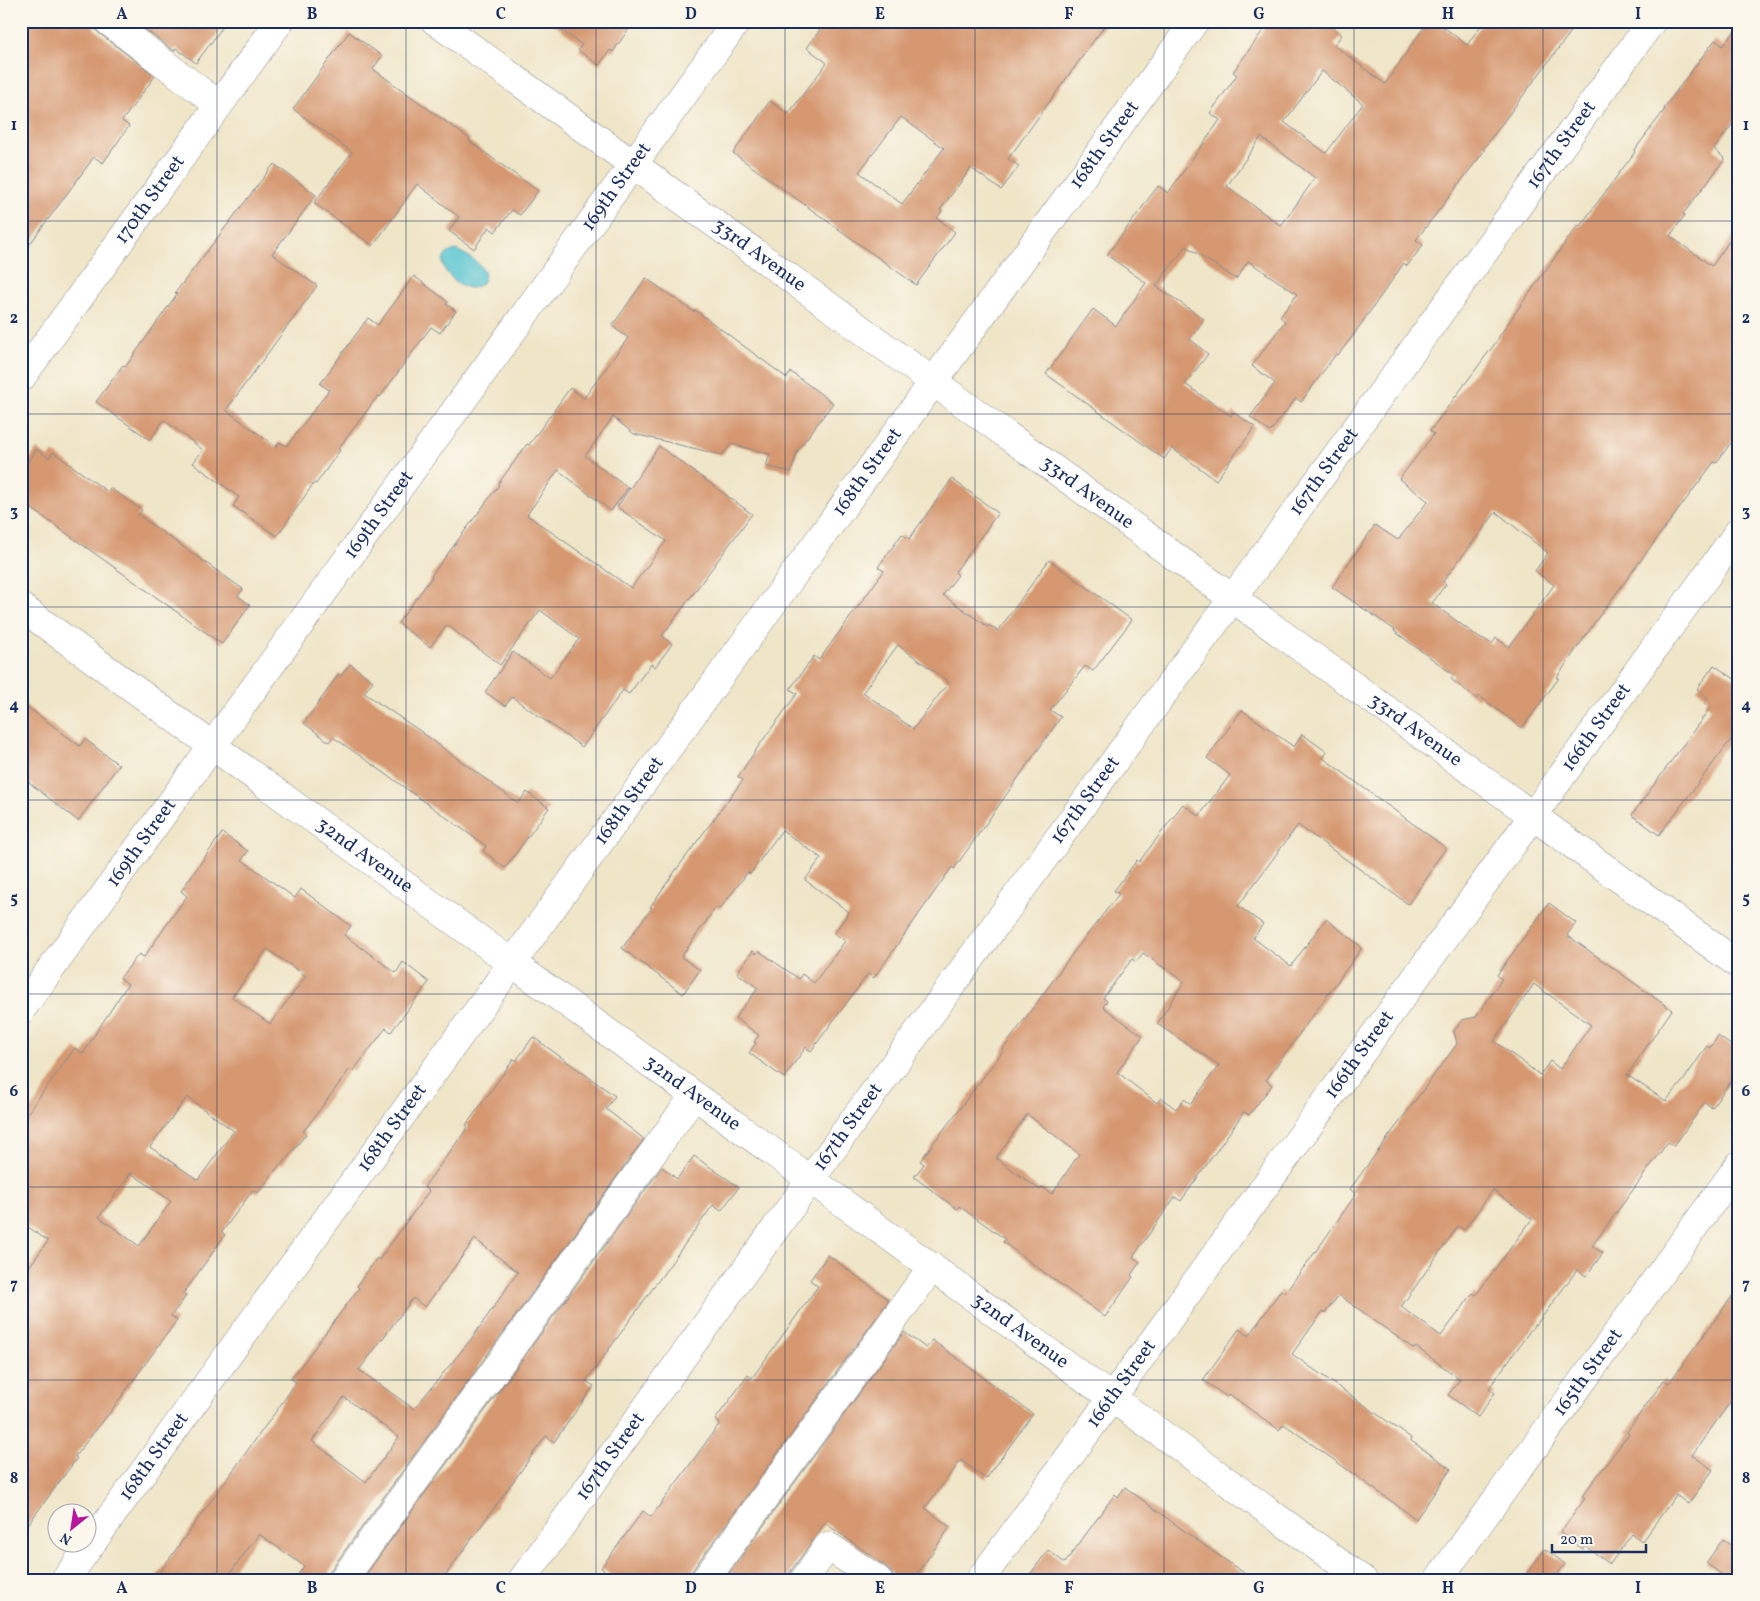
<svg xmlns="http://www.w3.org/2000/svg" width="1760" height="1601" viewBox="0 0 1760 1601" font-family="Vollkorn,serif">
<rect width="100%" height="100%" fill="#fbf7ec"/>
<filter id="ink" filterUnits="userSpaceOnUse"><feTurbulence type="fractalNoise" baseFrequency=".02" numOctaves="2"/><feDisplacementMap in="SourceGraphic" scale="10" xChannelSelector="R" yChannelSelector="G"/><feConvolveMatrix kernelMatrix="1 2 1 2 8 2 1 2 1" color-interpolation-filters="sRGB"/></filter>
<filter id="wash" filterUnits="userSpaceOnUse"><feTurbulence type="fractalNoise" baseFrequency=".0096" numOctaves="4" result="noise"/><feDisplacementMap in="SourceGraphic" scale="20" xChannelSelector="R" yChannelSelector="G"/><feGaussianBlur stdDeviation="1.12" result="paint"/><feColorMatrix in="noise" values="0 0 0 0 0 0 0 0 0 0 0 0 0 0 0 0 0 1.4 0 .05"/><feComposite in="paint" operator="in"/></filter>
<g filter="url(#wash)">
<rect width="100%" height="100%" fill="#efe5c7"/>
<path fill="#5ac6d1" stroke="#3a7a98" d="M 456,250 C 467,255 496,270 480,285 C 476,287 473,288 469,288 C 453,285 427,257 456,250 Z"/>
<g id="blocks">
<path fill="#d59871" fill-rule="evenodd" d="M 21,21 L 93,21 L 94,28 L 99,33 L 155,76 L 122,121 L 129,126 L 103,163 L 94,157 L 21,256 Z
M 134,21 L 227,21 L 196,63 L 176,48 L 174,51 Z
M 549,21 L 634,21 L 613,52 L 610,50 L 599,65 L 578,50 L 582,45 Z
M 826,21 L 1108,21 L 1008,159 L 1019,166 L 1001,190 L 971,168 L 940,210 L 942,211 L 937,218 L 955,232 L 916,285 L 733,153 L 770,101 L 788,114 L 827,63 L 807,48 ZM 901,117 L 944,148 L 902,204 L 859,172 Z
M 1270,21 L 1324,21 L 1342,35 L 1334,45 L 1385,84 L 1428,21 L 1436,21 L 1467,45 L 1484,21 L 1579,21 L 1483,149 L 1485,150 L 1416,240 L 1423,245 L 1407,266 L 1404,263 L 1352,337 L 1338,355 L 1336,354 L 1301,402 L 1296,398 L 1270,432 L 1250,417 L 1275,383 L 1252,366 L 1285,321 L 1280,317 L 1297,294 L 1248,261 L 1236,279 L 1186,246 L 1156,286 L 1204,319 L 1190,339 L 1208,354 L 1185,384 L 1231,416 L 1233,412 L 1255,427 L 1216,480 L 1172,448 L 1164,459 L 1046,374 L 1093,309 L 1116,326 L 1146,283 L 1107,255 L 1158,186 L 1168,193 L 1220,120 L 1210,113 L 1237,75 L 1233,72 ZM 1322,71 L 1363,104 L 1326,153 L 1284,122 ZM 1261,137 L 1315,178 L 1281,226 L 1227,186 Z
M 1739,26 L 1739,115 L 1714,149 L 1725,159 L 1683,214 L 1685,215 L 1670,236 L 1712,266 L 1739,227 L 1739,432 L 1716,463 L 1714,462 L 1597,619 L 1557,677 L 1559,678 L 1522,728 L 1479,696 L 1477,699 L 1451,679 L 1454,675 L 1394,631 L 1395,630 L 1332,587 L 1375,525 L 1398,540 L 1428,501 L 1399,479 L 1434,434 L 1430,431 L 1499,338 L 1498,338 L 1513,316 L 1578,225 L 1580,226 L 1635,152 L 1634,151 L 1665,109 L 1664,108 L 1683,82 L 1715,40 L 1723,46 ZM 1496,512 L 1548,553 L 1535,571 L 1554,585 L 1509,647 L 1496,638 L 1492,644 L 1482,638 L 1481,639 L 1432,603 L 1446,584 L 1443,581 Z
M 349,32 L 382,56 L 373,69 L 470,139 L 469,141 L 538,191 L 520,215 L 512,210 L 495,232 L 489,227 L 474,249 L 449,231 L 459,217 L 417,184 L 373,246 L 314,203 L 352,152 L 293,109 Z
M 274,164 L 316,195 L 272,254 L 317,286 L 226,410 L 276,447 L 279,442 L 287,446 L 329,390 L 320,384 L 368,318 L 378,325 L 414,276 L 448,302 L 446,304 L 456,311 L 440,333 L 431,327 L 380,397 L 378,396 L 338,449 L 340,450 L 316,484 L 314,483 L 277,536 L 233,506 L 239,497 L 193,463 L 203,450 L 164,420 L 150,440 L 96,402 L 123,365 L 126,366 L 177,294 L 175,293 Z
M 646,278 L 694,312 L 695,310 L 787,378 L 791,372 L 833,403 L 798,450 L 791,472 L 766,466 L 770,454 L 731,444 L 722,455 L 634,434 L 613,417 L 585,456 L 628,488 L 611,511 L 558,470 L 527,515 L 631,588 L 666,541 L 617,507 L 659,446 L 752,514 L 662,636 L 672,644 L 655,667 L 651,664 L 629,694 L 623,690 L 582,747 L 512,697 L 505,706 L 485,692 L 513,652 L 550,678 L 579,639 L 540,610 L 500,665 L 447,625 L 430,647 L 398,623 L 432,577 L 431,576 L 499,485 L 498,484 L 527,444 L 529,445 L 570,388 L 584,398 L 628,338 L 612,326 Z
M 37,449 L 49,458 L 53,452 L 108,492 L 110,488 L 142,510 L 138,515 L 243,589 L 238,596 L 250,605 L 222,644 L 21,501 L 21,471 Z
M 952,479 L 998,513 L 955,572 L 958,575 L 943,595 L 988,627 L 989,625 L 998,631 L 1049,560 L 1132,620 L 1093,671 L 1085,666 L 1050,710 L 1061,717 L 954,869 L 952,867 L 874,978 L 868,974 L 811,1051 L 806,1047 L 784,1078 L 749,1053 L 756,1043 L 754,1042 L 759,1035 L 735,1018 L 758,988 L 737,973 L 753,951 L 756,954 L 759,951 L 799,979 L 802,974 L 814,983 L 845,941 L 834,933 L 849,912 L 805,880 L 821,858 L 782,830 L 750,874 L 748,872 L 720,909 L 716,907 L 681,957 L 700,970 L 683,994 L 622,948 L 652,908 L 650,907 L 676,870 L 743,780 L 738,777 L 760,744 L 797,694 L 790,689 L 814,656 L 819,660 L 884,571 L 878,567 L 902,534 L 909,539 ZM 898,645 L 949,682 L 913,729 L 863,692 Z
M 350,664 L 373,681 L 364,693 L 420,731 L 518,803 L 527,792 L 549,808 L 505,868 L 483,851 L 486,846 L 379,769 L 333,737 L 329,742 L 304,723 L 339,674 L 341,676 Z
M 1714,665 L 1739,682 L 1739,729 L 1659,835 L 1632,815 L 1710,708 L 1704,704 L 1708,698 L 1697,689 Z
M 21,702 L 80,746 L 85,739 L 119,765 L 78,821 L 21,776 Z
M 1242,710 L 1294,747 L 1302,734 L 1327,752 L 1323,758 L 1446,848 L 1432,867 L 1434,868 L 1408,904 L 1298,825 L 1238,906 L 1263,924 L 1253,938 L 1291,966 L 1326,919 L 1359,945 L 1361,949 L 1266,1080 L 1272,1085 L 1249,1115 L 1244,1112 L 1181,1201 L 1175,1197 L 1133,1257 L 1140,1262 L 1131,1275 L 1133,1277 L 1105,1317 L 1003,1242 L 1005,1239 L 959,1206 L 957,1209 L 914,1177 L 924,1164 L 920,1161 L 1004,1050 L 1003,1049 L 1073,953 L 1119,894 L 1114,891 L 1137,860 L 1139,862 L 1183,804 L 1199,816 L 1230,775 L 1207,758 ZM 1143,953 L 1184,982 L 1157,1024 L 1219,1065 L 1191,1104 L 1184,1099 L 1176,1109 L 1161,1098 L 1157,1103 L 1117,1072 L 1143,1036 L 1103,1007 L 1107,1001 L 1103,998 L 1132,959 L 1136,962 ZM 1027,1114 L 1079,1154 L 1052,1194 L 1042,1187 L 1040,1190 L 996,1158 Z
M 222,833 L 248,851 L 242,860 L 295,898 L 301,889 L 351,926 L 344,935 L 396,973 L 403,962 L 429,982 L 391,1032 L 386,1028 L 353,1071 L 350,1069 L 303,1132 L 306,1134 L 282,1165 L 280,1164 L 258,1193 L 253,1190 L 222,1232 L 225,1235 L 183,1294 L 186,1296 L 171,1316 L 177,1320 L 111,1411 L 75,1456 L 77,1458 L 21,1534 L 21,1278 L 48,1241 L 21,1222 L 21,1122 L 75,1048 L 83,1054 L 97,1031 L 128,984 L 120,978 L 139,954 L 144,957 L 187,896 L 181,891 ZM 267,949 L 306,976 L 270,1024 L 232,997 ZM 187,1097 L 234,1131 L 198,1180 L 150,1147 ZM 131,1173 L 171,1201 L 139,1246 L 99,1217 Z
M 1549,903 L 1576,923 L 1567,935 L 1672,1010 L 1627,1075 L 1666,1101 L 1683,1081 L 1707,1046 L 1710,1048 L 1718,1036 L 1739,1051 L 1739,1069 L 1712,1108 L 1705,1102 L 1674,1146 L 1668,1142 L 1592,1246 L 1603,1253 L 1586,1276 L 1577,1270 L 1536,1325 L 1535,1324 L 1489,1388 L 1495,1393 L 1478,1417 L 1448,1395 L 1460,1379 L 1416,1347 L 1414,1349 L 1339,1295 L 1325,1313 L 1323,1311 L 1292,1354 L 1411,1438 L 1410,1440 L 1451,1469 L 1416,1519 L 1284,1424 L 1279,1430 L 1229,1394 L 1227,1397 L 1203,1380 L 1239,1329 L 1249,1336 L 1281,1290 L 1285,1293 L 1324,1240 L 1356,1194 L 1350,1189 L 1457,1044 L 1454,1031 L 1462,1020 L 1476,1017 L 1502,979 L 1497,975 ZM 1534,984 L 1591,1025 L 1560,1069 L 1550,1061 L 1540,1075 L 1494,1041 ZM 1493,1190 L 1532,1219 L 1476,1295 L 1473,1293 L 1441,1336 L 1401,1307 L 1458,1226 L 1464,1230 Z
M 533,1037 L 615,1096 L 606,1109 L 644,1139 L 330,1571 L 328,1580 L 294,1580 L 304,1566 L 259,1534 L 225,1580 L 154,1580 L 287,1396 L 296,1382 L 291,1379 L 359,1288 L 357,1286 L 377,1258 L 379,1260 L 429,1191 L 424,1187 L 468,1127 L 466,1125 L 514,1059 L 516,1061 ZM 475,1239 L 518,1272 L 472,1338 L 414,1409 L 359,1370 L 413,1298 L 425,1307 ZM 344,1397 L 399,1437 L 366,1482 L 312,1441 Z
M 694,1156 L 739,1187 L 721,1211 L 713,1205 L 586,1381 L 594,1386 L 554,1442 L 546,1436 L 442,1580 L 362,1580 L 662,1167 L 677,1179 Z
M 828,1255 L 889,1300 L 692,1571 L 690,1580 L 617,1580 L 601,1568 L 643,1511 L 651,1517 L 686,1470 L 720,1423 L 715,1420 L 748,1375 L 752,1378 L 818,1286 L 810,1280 Z
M 1739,1287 L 1739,1390 L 1692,1455 L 1713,1470 L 1688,1504 L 1676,1495 L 1642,1541 L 1632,1534 L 1610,1564 L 1585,1546 L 1583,1549 L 1560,1533 L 1585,1498 L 1582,1496 L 1629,1434 L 1627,1432 L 1664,1380 L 1669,1383 Z
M 904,1332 L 926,1348 L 932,1340 L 1033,1414 L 986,1479 L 961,1460 L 925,1508 L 950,1527 L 913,1580 L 893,1580 L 892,1573 L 887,1567 L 825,1523 L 791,1571 L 789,1580 L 724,1580 Z
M 1125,1487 L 1198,1541 L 1254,1580 L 1026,1580 L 1048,1550 L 1065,1563 L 1115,1494 L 1118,1497 Z
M 1723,1539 L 1739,1551 L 1739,1565 L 1728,1579 L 1706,1563 Z
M 1545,1549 L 1565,1564 L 1553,1580 L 1522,1580 Z"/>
</g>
</g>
<g filter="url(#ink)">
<use href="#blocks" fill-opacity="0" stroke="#858a92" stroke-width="1"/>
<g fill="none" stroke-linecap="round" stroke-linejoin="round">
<defs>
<g id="minor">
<path d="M 108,21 L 219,105"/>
<path id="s1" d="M 435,21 L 1739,965"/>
<path id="s2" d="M 21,378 L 280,21"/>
<path id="s3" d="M 21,607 L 1363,1580"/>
<path id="s4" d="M 21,1010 L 737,21"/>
<path id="s5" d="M 65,1580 L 1195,21"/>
<path d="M 343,1580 L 694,1096"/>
<path id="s6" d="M 522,1580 L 829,1154 L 1652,21"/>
<path d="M 705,1580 L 932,1267"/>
<path d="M 804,1580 L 828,1546 L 878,1580"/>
<path id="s7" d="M 980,1580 L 1739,531"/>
<path id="s8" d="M 1438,1580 L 1739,1165"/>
</g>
</defs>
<use href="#minor" stroke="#858a92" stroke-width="29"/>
<use href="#minor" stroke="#fff" stroke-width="28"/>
</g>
</g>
<path fill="none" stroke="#1b2f5e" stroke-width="1" stroke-opacity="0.55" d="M 217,21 L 217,1580M 406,21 L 406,1580M 596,21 L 596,1580M 785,21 L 785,1580M 975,21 L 975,1580M 1164,21 L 1164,1580M 1354,21 L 1354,1580M 1543,21 L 1543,1580M 21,221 L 1739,221M 21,414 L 1739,414M 21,607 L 1739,607M 21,800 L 1739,800M 21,994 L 1739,994M 21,1187 L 1739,1187M 21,1380 L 1739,1380"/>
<g text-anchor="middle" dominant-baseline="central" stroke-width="5" stroke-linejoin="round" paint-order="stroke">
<g font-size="20" fill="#1b2f5e" stroke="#fbf7ec">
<text stroke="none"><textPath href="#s5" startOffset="1772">168th Street</textPath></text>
<text stroke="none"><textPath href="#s6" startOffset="1772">167th Street</textPath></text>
<text stroke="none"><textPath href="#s4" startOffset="1016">169th Street</textPath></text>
<text stroke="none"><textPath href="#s2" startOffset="220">170th Street</textPath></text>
<text stroke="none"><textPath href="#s1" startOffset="400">33rd Avenue</textPath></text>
<text stroke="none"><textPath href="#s5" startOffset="1368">168th Street</textPath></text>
<text stroke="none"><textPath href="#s6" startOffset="1368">167th Street</textPath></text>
<text stroke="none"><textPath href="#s1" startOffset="805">33rd Avenue</textPath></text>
<text stroke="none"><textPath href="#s4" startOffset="611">169th Street</textPath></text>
<text stroke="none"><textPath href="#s7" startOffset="1052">166th Street</textPath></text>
<text stroke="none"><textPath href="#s1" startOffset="1210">33rd Avenue</textPath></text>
<text stroke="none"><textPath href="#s6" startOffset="962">167th Street</textPath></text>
<text stroke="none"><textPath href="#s5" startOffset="962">168th Street</textPath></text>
<text stroke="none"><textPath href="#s4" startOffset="206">169th Street</textPath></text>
<text stroke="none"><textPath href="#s3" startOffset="424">32nd Avenue</textPath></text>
<text stroke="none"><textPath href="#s7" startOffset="648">166th Street</textPath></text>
<text stroke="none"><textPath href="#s3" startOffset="829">32nd Avenue</textPath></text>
<text stroke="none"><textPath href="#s6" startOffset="558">167th Street</textPath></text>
<text stroke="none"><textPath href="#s5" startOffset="558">168th Street</textPath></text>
<text stroke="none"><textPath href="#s3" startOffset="1234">32nd Avenue</textPath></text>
<text stroke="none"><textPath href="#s8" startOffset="256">165th Street</textPath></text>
<text stroke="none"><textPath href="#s7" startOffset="242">166th Street</textPath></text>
<text stroke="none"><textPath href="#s5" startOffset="152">168th Street</textPath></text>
<text stroke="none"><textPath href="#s6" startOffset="152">167th Street</textPath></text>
</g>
</g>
<rect width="1760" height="1601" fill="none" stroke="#fbf7ec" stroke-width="55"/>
<g transform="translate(72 1528) rotate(210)"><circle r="24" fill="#fbf7ec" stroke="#a1a7b3"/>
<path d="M0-4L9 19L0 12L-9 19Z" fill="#b5179e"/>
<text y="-8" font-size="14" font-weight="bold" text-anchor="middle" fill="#1b2f5e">N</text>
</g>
<path d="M1552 1544v8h94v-8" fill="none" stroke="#1b2f5e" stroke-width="2.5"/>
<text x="1560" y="1544" font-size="15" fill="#1b2f5e" stroke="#fbf7ec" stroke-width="4" paint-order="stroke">20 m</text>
<rect x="28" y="28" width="1704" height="1546" fill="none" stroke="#1b2f5e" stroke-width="2"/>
<g font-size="16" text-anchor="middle" font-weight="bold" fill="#1b2f5e">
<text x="122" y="19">A</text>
<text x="312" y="19">B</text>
<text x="501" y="19">C</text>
<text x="691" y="19">D</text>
<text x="880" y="19">E</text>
<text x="1069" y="19">F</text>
<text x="1259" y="19">G</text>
<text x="1448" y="19">H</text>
<text x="1638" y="19">I</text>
<text x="14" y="130">1</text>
<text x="1746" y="130">1</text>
<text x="14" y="323">2</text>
<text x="1746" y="323">2</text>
<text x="14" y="516">3</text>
<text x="1746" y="516">3</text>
<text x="14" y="710">4</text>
<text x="1746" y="710">4</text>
<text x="14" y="903">5</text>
<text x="1746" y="903">5</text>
<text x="14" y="1096">6</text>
<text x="1746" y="1096">6</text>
<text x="14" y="1289">7</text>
<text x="1746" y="1289">7</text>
<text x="14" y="1483">8</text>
<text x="1746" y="1483">8</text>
<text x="122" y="1593">A</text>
<text x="312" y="1593">B</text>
<text x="501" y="1593">C</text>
<text x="691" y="1593">D</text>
<text x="880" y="1593">E</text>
<text x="1069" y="1593">F</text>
<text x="1259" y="1593">G</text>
<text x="1448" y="1593">H</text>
<text x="1638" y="1593">I</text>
</g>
</svg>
